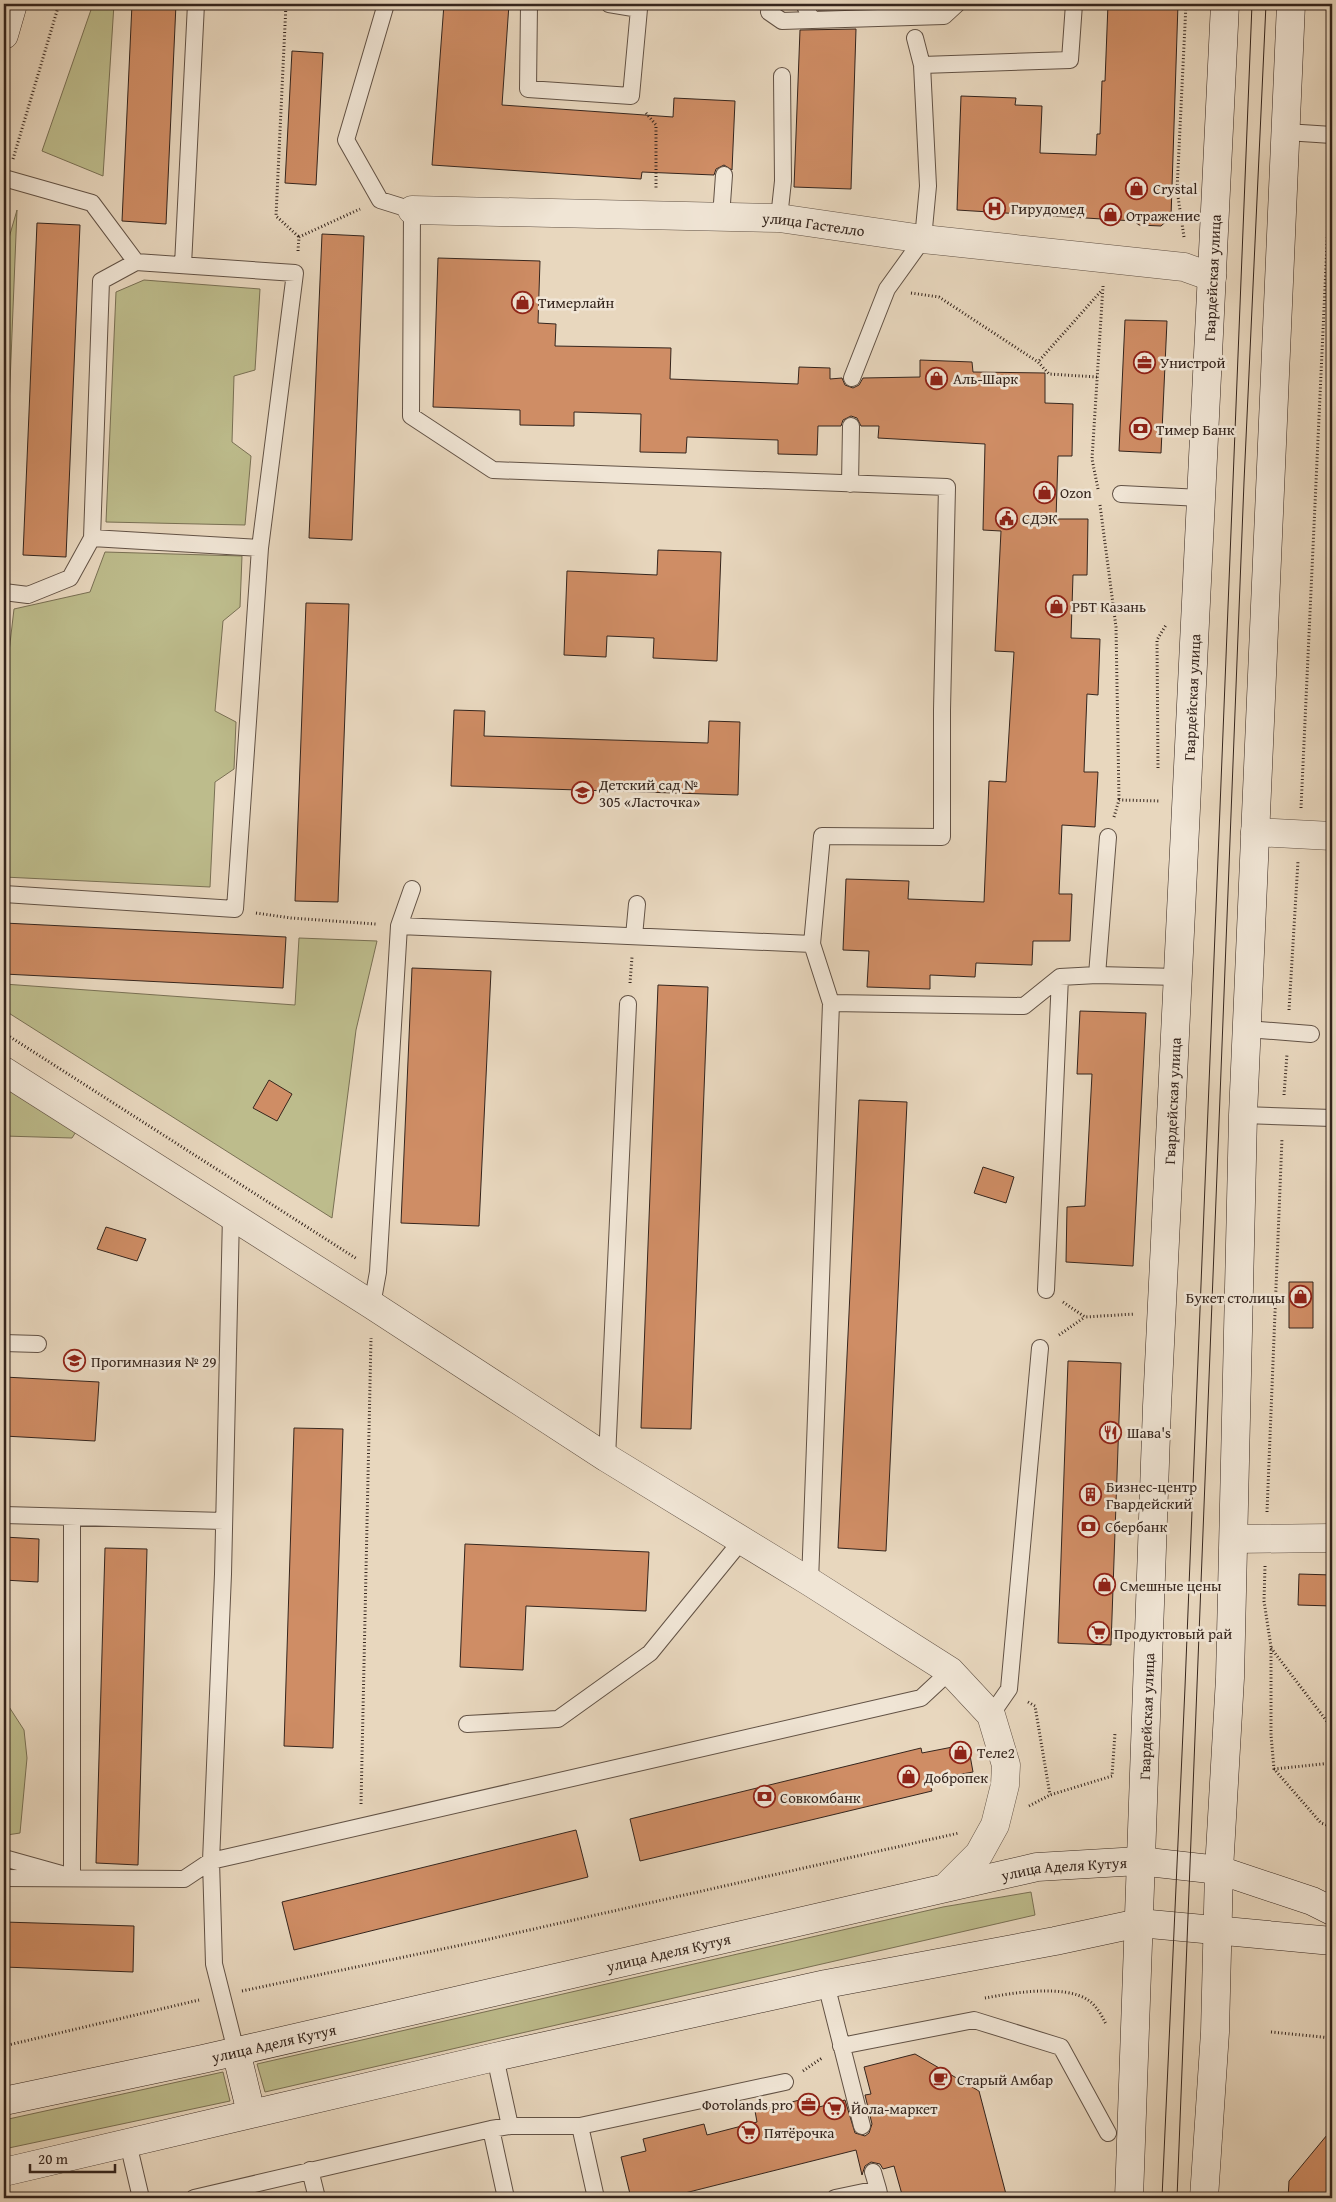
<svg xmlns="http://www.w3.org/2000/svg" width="1336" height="2202" viewBox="0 0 1336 2202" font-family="'Gentium Book Plus',serif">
<rect width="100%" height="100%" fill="#e8d7be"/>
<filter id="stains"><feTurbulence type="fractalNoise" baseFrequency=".004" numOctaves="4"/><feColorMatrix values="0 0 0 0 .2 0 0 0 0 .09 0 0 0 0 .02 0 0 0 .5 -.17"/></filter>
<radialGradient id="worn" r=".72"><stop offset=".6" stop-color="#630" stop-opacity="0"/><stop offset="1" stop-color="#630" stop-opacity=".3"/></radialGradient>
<path fill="#bdbc8c" stroke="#797054" d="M 93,4 L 114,4 L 103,176 L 42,151 Z
M 17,210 L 4,532 L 4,255 Z
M 144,280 L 260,289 L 255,370 L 234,376 L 232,442 L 251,456 L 245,525 L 106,522 L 116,292 Z
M 105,552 L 242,556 L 240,607 L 223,621 L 215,711 L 236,722 L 234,769 L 215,782 L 210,887 L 4,877 L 4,652 L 9,652 L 14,609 L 90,592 Z
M 299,938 L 377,941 L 356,1030 L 332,1218 L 4,1010 L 4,984 L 295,1005 Z
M 4,1079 L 79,1127 L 72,1138 L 4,1136 Z
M 4,1699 L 24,1730 L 27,1758 L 20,1833 L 7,1835 L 4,1832 Z
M 1031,1892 L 1035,1915 L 265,2092 L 257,2064 L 943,1907 Z
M 223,2072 L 230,2101 L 4,2149 L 4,2120 Z"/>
<path fill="#cf8d65" stroke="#35251d" d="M 132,4 L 176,4 L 166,224 L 122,221 Z
M 444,4 L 509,4 L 502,105 L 673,117 L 674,98 L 735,101 L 732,170 L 724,165 L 716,169 L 714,175 L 642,172 L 641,179 L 432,165 Z
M 815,4 L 857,4 L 857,9 L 818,10 Z
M 1108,4 L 1178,4 L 1171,217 L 1161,226 L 1139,225 L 1134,221 L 957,210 L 961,96 L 1016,98 L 1015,105 L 1042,106 L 1040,153 L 1096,155 L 1097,134 L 1100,134 L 1102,81 L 1105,81 Z
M 856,29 L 851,189 L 794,187 L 800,30 Z
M 292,51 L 323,53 L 316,185 L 285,183 Z
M 37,223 L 80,225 L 66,557 L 23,555 Z
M 322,234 L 364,236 L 352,540 L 309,538 Z
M 438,258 L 540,261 L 538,323 L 556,324 L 555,346 L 671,348 L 670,379 L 798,384 L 799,367 L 830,368 L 830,379 L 842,378 L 845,385 L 853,388 L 859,385 L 863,378 L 920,377 L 920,360 L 972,362 L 973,372 L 1045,373 L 1045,403 L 1073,404 L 1072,456 L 1058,456 L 1056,519 L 1088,519 L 1087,575 L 1073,575 L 1071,638 L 1100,639 L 1098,695 L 1087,694 L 1084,772 L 1098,772 L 1095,827 L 1062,825 L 1059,894 L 1072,894 L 1070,941 L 1033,941 L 1032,965 L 976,963 L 975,977 L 930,975 L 930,989 L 867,987 L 869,951 L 843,950 L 846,879 L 909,881 L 908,899 L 984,902 L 989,781 L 1006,782 L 1014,652 L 995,651 L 1001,531 L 983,530 L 985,444 L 878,438 L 879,426 L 861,426 L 857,418 L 851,416 L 843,420 L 841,426 L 818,426 L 817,455 L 778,454 L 778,440 L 687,437 L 686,453 L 640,452 L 641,414 L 574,412 L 574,426 L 520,425 L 520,410 L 433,407 Z
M 1125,320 L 1167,321 L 1161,453 L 1119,451 Z
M 658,550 L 721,552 L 717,661 L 653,658 L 654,638 L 607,636 L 606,657 L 564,655 L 567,571 L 657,575 Z
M 306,603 L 349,604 L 338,902 L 295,901 Z
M 454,710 L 485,711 L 484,736 L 708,743 L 709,721 L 740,722 L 738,795 L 451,786 Z
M 4,923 L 286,937 L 283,988 L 4,974 Z
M 412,968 L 491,971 L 479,1226 L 401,1223 Z
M 658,985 L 708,987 L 691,1429 L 641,1428 Z
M 1080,1011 L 1146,1013 L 1133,1266 L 1066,1262 L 1067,1207 L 1085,1206 L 1092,1074 L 1077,1074 Z
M 269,1080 L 292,1094 L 277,1121 L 253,1108 Z
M 859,1100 L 907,1102 L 886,1551 L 838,1548 Z
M 983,1167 L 1014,1177 L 1006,1203 L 974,1193 Z
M 106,1227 L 146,1239 L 137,1261 L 97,1249 Z
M 1289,1282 L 1313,1282 L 1313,1328 L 1289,1328 Z
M 1068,1361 L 1121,1363 L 1111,1645 L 1058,1643 Z
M 4,1377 L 99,1382 L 95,1441 L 4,1436 Z
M 294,1428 L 343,1429 L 333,1748 L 284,1746 Z
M 4,1537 L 39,1539 L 38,1582 L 4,1580 Z
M 465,1544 L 649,1552 L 646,1611 L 526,1606 L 523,1670 L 460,1667 Z
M 105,1548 L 147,1549 L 138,1865 L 96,1863 Z
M 1299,1574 L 1332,1575 L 1332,1606 L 1298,1605 Z
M 968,1744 L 973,1772 L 929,1780 L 932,1791 L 640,1861 L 630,1819 L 921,1748 L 922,1753 Z
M 576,1830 L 588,1877 L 294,1950 L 282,1902 Z
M 4,1922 L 134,1926 L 133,1972 L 4,1967 Z
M 915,2054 L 979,2091 L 1007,2198 L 903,2198 L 894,2166 L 883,2169 L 880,2164 L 871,2162 L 865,2166 L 862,2175 L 856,2150 L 665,2198 L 631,2198 L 621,2157 L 646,2151 L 643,2139 L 704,2124 L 707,2135 L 757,2122 L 755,2111 L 816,2096 L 819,2107 L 845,2100 L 855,2133 L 865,2136 L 869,2133 L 872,2124 L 865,2095 L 871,2094 L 864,2067 Z
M 1332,2129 L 1332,2198 L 1288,2198 L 1289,2181 Z"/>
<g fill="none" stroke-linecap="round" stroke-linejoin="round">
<defs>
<path id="lane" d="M 386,4 L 346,140 L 380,200 L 412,210 L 411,416 L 493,470 L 947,487 L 942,710 L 942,837 L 822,836 L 812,944
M 529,4 L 528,89 L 631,96 L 639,9 L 609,4
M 804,4 L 812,20 L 944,16 L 957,4
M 769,12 L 782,21 L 812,20
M 915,38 L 922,65
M 1286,132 L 1332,135
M 4,178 L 92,203 L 136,262 L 295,273 L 260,548 L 235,909 L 4,894
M 721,217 L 724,175
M 779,218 L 783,181 L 782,76
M 183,265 L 196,4
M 852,378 L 887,289 L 923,239 L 928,186 L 922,65 L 1070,60 L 1074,4
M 850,484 L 851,426
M 1121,494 L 1201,498
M 92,538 L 260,548
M 4,592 L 28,595 L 70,578 L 92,538 L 101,281 L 136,262
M 399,926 L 412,889
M 634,936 L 637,904
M 1097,975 L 1108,837
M 1247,1029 L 1311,1034
M 1243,1115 L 1332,1118
M 231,1215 L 223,1574 L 211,1861 L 214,1964 L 236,2051
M 1046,1290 L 1060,977
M 372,1305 L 378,1272 L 399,926 L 812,944 L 831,1003 L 1024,1006 L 1060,977 L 1097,975 L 1178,977
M 4,1343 L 38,1344
M 607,1458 L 628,1004
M 4,1515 L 224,1521
M 810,1582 L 831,1003
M 991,1715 L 1009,1689 L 1040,1348
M 467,1724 L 558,1719 L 650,1653 L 742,1540
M 4,1858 L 72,1877 L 72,1517
M 4,1878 L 184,1879 L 211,1861 L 921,1698 L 950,1671
M 826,1984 L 862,2126
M 841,2046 L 974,2020 L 1061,2047 L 1108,2133
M 495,2057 L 510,2126
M 580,2126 L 596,2198
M 491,2129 L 506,2198
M 128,2143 L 141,2198
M 310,2170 L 317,2198
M 873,2172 L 878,2189
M 194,2198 L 491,2129 L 510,2126 L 580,2126 L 785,2082
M 835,2198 L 878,2189 L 880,2198"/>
<g id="street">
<path id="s1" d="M 412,210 L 779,218 L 923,239 L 1184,267 L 1212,277"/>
<path d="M 1255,832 L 1332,836"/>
<path d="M 4,1071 L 372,1305 L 607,1458 L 810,1582 L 950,1671 L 991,1715 L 1006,1765 L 1005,1785 L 995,1825 L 979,1854 L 946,1887"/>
<path d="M 1234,1539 L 1332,1538"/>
</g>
<g id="secondary">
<path d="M 4,35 L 13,4"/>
<path d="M 236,2051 L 251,2113"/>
<path id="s2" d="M 4,2101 L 203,2059 L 1037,1867 L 1139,1861 L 1219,1870 L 1312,1901 L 1332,1911"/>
<path d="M 4,2172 L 495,2057 L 826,1984 L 1055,1941 L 1139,1923 L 1332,1941"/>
<path id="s3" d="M 1129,2198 L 1157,1406 L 1225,4"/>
<path d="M 1204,2198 L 1215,2032 L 1219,1870 L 1230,1678 L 1243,1115 L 1291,4"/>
</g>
</defs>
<use href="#lane" stroke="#625245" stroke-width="18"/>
<use href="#street" stroke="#625245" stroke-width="29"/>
<use href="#secondary" stroke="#35251d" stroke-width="29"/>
<path stroke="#35251d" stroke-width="3" stroke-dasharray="1 2.5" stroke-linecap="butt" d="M 286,4 L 276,216 L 299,237
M 646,113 L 656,125 L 656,188
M 13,159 L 59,4
M 1184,237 L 1177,190 L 1186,4
M 298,251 L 299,237 L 360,209
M 911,293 L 939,297 L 1038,362
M 1097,377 L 1049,374 L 1038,362 L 1102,290
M 1098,489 L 1092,459 L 1103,286
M 1100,505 L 1116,627 L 1119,800
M 1158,768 L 1157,640 L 1166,625
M 1301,808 L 1331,157
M 1114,817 L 1119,800 L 1160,801
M 256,913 L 291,918 L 376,924
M 630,983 L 632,957
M 1289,1010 L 1298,861
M 4,1033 L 357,1259
M 1284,1095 L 1287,1054
M 1063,1302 L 1085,1317 L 1135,1314
M 1059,1335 L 1085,1317
M 1267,1512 L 1282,1138
M 1265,1566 L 1264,1601 L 1271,1647 L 1271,1735 L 1274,1769 L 1321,1823 L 1332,1827
M 1271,1648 L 1332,1728
M 1028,1702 L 1035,1706 L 1050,1795
M 1274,1769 L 1332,1763
M 361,1804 L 371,1338
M 1029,1806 L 1050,1795 L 1112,1776 L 1115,1733
M 242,1991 L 485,1940 L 959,1833
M 985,1998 C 1012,1993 1064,1984 1088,2000 C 1096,2005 1102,2016 1106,2024
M 1271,2032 L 1332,2038
M 4,2046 L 199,2000
M 803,2071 L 822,2058"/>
<use href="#lane" stroke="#f0e5d5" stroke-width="16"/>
<use href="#street" stroke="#f0e5d5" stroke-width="28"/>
<use href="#secondary" stroke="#f0e5d5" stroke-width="28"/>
<path stroke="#35251d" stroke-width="1" d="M 1162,2198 L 1185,1687 L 1252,4
M 1177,2198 L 1244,482 L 1266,4"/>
</g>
<defs>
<symbol id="shop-ring" viewBox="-11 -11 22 22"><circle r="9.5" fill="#f0e5d5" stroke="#8f2418" stroke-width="1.5"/><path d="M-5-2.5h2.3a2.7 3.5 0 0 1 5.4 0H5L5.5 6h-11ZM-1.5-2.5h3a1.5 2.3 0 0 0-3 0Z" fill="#8f2418"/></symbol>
<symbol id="hospital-ring" viewBox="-11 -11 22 22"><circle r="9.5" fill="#f0e5d5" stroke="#8f2418" stroke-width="1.5"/><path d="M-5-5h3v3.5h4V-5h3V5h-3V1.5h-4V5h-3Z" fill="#8f2418"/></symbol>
<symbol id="office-ring" viewBox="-11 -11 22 22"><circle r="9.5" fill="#f0e5d5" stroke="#8f2418" stroke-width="1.5"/><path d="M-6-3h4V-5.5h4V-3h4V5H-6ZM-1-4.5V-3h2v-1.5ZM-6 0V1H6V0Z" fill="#8f2418"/></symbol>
<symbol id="bank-ring" viewBox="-11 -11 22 22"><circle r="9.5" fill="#f0e5d5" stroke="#8f2418" stroke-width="1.5"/><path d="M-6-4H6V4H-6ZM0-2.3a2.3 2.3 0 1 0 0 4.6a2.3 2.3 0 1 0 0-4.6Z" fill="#8f2418"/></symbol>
<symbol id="civic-ring" viewBox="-11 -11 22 22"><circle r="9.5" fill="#f0e5d5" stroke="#8f2418" stroke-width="1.5"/><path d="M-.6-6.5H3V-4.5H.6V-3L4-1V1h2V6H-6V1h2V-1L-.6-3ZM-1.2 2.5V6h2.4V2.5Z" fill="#8f2418"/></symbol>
<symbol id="school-ring" viewBox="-11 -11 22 22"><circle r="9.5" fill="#f0e5d5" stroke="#8f2418" stroke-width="1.5"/><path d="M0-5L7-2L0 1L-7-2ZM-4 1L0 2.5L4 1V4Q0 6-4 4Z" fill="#8f2418"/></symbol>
<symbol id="restaurant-ring" viewBox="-11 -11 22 22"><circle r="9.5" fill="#f0e5d5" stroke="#8f2418" stroke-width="1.5"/><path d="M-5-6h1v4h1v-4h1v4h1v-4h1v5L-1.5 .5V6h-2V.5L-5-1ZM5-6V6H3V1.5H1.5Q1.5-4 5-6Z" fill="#8f2418"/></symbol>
<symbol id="building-ring" viewBox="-11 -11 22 22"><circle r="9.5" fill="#f0e5d5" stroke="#8f2418" stroke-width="1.5"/><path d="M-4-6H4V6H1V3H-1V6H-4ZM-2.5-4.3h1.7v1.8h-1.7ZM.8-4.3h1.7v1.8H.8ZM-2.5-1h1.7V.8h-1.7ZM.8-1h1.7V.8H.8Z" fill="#8f2418"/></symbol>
<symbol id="supermarket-ring" viewBox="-11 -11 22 22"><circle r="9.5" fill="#f0e5d5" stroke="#8f2418" stroke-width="1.5"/><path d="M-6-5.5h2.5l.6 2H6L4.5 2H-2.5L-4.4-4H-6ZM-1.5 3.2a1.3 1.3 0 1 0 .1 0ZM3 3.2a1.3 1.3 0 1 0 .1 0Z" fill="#8f2418"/></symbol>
<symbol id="cafe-ring" viewBox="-11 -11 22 22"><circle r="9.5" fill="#f0e5d5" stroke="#8f2418" stroke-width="1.5"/><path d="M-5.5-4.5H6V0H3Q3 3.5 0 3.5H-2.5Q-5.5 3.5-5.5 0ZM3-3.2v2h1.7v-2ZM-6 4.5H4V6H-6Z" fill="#8f2418"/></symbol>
</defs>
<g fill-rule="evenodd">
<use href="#shop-ring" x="1124" y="176" width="25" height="25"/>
<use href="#hospital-ring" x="982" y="196" width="25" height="25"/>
<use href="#shop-ring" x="1098" y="202" width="25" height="25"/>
<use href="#shop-ring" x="510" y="290" width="25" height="25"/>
<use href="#office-ring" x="1132" y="350" width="25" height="25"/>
<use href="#shop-ring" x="924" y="366" width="25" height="25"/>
<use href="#bank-ring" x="1128" y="416" width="25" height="25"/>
<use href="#shop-ring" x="1032" y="480" width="25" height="25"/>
<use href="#civic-ring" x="994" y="506" width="25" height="25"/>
<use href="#shop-ring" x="1044" y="594" width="25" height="25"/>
<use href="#school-ring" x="570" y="780" width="25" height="25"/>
<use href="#shop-ring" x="1288" y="1284" width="25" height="25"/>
<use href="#school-ring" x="62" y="1348" width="25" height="25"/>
<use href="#restaurant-ring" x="1098" y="1420" width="25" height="25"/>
<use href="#building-ring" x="1078" y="1482" width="25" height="25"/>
<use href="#bank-ring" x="1076" y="1514" width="25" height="25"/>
<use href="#shop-ring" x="1092" y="1572" width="25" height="25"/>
<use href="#supermarket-ring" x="1086" y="1620" width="25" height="25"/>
<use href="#shop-ring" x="948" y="1740" width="25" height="25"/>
<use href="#shop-ring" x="896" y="1764" width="25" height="25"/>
<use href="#bank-ring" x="752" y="1784" width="25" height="25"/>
<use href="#cafe-ring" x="928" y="2066" width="25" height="25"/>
<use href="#office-ring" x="796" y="2092" width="25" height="25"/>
<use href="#supermarket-ring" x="822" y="2096" width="25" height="25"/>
<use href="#supermarket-ring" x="736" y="2120" width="25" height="25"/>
</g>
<g text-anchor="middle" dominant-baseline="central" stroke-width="5" stroke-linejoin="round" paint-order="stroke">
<g font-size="15" fill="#35251d" stroke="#f0e5d5" text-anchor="start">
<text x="1153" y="188">Crystal</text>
<text x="1011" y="208">Гирудомед</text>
<text x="1126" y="215">Отражение</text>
<text x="538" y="302">Тимерлайн</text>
<text x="1160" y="362">Унистрой</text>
<text x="953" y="378">Аль-Шарк</text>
<text x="1156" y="429">Тимер Банк</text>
<text x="1060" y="492">Ozon</text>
<text x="1022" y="518">СДЭК</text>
<text x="1072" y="606">РБТ Казань</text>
<text x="599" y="784">Детский сад №<tspan x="599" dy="17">305 «Ласточка»</tspan></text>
<text x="1285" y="1297" text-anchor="end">Букет столицы</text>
<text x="91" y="1361">Прогимназия № 29</text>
<text x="1127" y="1432">Шава's</text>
<text x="1106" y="1486">Бизнес-центр<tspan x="1106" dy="17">Гвардейский</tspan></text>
<text x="1105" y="1526">Сбербанк</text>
<text x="1120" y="1585">Смешные цены</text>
<text x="1114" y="1633">Продуктовый рай</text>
<text x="977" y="1752">Теле2</text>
<text x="924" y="1777">Добропек</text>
<text x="780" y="1797">Совкомбанк</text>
<text x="957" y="2079">Старый Амбар</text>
<text x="793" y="2104" text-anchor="end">Фотоlands pro</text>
<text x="851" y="2108">Йола-маркет</text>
<text x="764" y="2132">Пятёрочка</text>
</g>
<g font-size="15" fill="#35251d" stroke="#f0e5d5">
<text stroke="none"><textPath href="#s1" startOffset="402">улица Гастелло</textPath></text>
<text stroke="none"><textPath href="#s3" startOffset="1922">Гвардейская улица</textPath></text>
<text stroke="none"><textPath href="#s3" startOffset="1502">Гвардейская улица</textPath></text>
<text stroke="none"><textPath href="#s3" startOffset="1098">Гвардейская улица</textPath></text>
<text stroke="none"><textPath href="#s3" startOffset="482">Гвардейская улица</textPath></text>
<text stroke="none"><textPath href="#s2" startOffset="1086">улица Аделя Кутуя</textPath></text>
<text stroke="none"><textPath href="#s2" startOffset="681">улица Аделя Кутуя</textPath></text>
<text stroke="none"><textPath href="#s2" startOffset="276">улица Аделя Кутуя</textPath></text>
</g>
</g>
<rect width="1336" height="2202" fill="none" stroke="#e8d7be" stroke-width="20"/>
<rect x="5" y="5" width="1326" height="2192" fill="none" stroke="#35251d" stroke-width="2.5"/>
<rect x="10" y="10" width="1316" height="2182" fill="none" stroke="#35251d"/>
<path d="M30 2164v8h85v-8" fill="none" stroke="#35251d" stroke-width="2.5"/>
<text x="38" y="2164" font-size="15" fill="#35251d" stroke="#f0e5d5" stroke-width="4" paint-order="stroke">20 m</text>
<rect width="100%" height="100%" filter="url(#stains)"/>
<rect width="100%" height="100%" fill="url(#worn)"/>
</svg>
